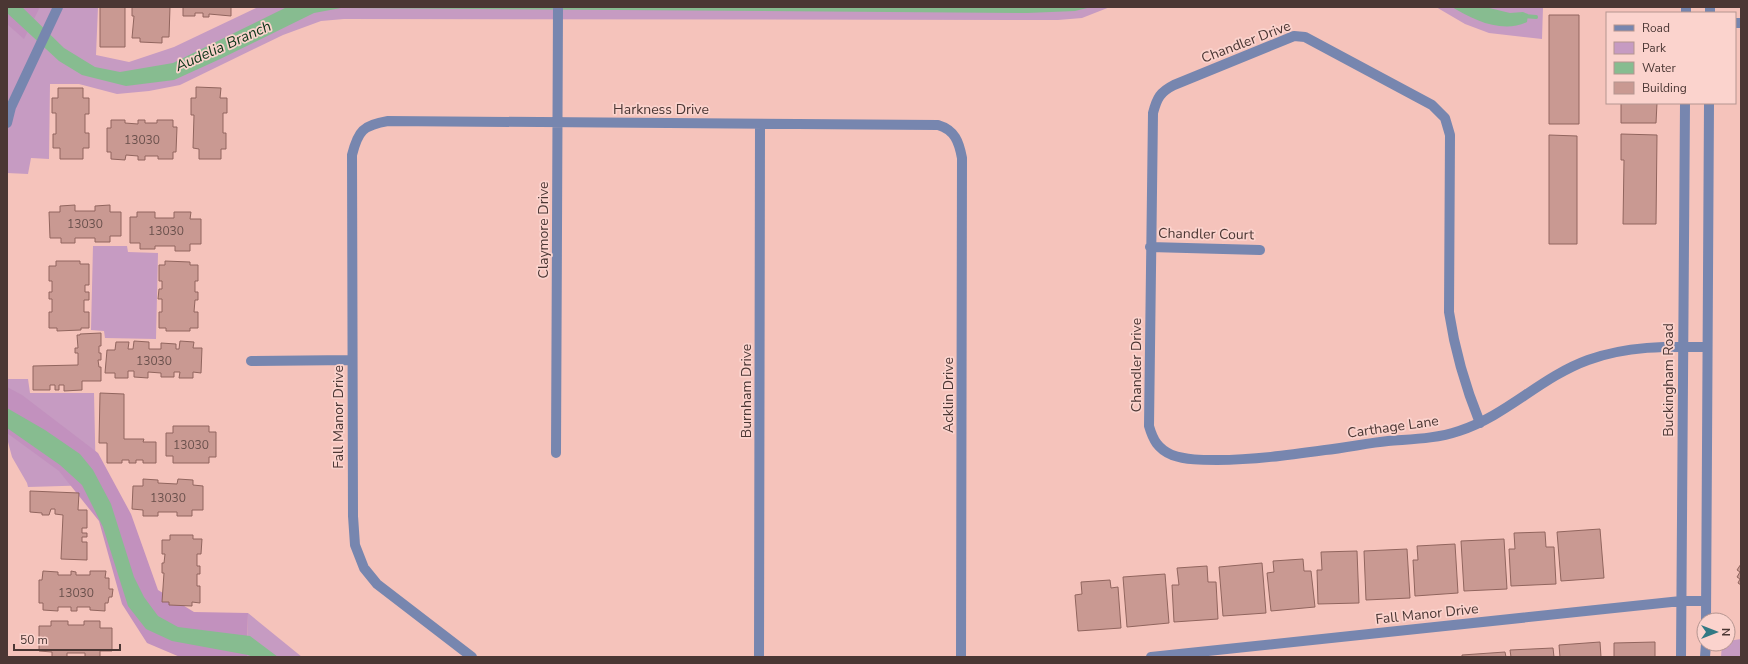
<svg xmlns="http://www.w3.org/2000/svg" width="1748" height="664" viewBox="0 0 1748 664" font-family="'Nunito Sans',sans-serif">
<rect width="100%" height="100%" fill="#f5c3bb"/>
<path fill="#c69bc2" d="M 7,7 L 98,7 L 96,55 L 129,62 L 174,47 L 258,7 L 1110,7 L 1082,18 L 1058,20 L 344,19 L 321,21 L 283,35 L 180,85 L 149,91 L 117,94 L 79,84 L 50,84 L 49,159 L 31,158 L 28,174 L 7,173 Z
M 1436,7 L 1543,7 L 1542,39 L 1489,33 L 1465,24 Z
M 93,246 L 127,246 L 128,252 L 158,253 L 156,339 L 105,338 L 104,331 L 91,330 Z
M 8,379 L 28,379 L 30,393 L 94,393 L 96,485 L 28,487 L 27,483 L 12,457 L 8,442 Z
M 248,613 L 302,657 L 247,657 Z
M 1741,639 L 1741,657 L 1721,657 L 1722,644 L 1728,644 L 1728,641 Z"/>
<path fill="#c291be" d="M 7,7 L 38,7 L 39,9 L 24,39 L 7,24 Z
M 7,387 L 22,395 L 98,453 L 131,514 L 158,590 L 194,612 L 248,613 L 247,657 L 180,657 L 147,643 L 122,604 L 99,521 L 59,471 L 7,433 Z"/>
<path fill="#87bc90" d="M 7,7 L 22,7 L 64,48 L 95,67 L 120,72 L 173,63 L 287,7 L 1091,7 L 1075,11 L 1027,13 L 341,8 L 314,13 L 218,60 L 174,80 L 126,86 L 82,75 L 59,61 L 7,13 Z
M 1452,7 L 1485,7 L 1510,13 L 1523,12 L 1528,14 L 1527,22 C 1503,34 1473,20 1452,7 Z
M 7,408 L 45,430 L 80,454 L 93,470 L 111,504 L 134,577 L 144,597 L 158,616 L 178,627 L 250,636 L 278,657 L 253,657 L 248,655 L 172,641 L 146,629 L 128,606 L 103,527 L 82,485 L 60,465 L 7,428 Z"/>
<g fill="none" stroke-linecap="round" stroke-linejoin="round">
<path stroke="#87bc90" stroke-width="4" d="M 1523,16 L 1536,17"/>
</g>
<path fill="#c99992" stroke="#91655e" d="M 100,7 L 125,7 L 125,47 L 100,47 Z
M 132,7 L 170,7 L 169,37 L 162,37 L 162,43 L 140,42 L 140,38 L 132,38 L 134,16 L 132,16 Z
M 183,7 L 231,7 L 231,16 L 209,14 L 209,17 L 203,17 L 203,13 L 195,13 L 195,16 L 183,16 Z
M 1549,15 L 1579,15 L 1579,124 L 1549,124 Z
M 196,87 L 221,88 L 220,98 L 227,98 L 227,113 L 223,113 L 223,133 L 226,133 L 226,149 L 221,149 L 221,159 L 199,159 L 199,149 L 193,148 L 194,115 L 191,115 L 191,98 L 196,98 Z
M 58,88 L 83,88 L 83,98 L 89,98 L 89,114 L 85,114 L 85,133 L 89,133 L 89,148 L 83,148 L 83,159 L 60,159 L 60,148 L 53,148 L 53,134 L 56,134 L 56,113 L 52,113 L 52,98 L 58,98 Z
M 1621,103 L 1657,103 L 1656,123 L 1621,123 Z
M 111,120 L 125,120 L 125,123 L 138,124 L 138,120 L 145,120 L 145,123 L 157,123 L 157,120 L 173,120 L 173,127 L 177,127 L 176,152 L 173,152 L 173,159 L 158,159 L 158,156 L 145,156 L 145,160 L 138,160 L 138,156 L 126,155 L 125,160 L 111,159 L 111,152 L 107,152 L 107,128 L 111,128 Z
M 1621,134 L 1657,135 L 1656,224 L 1623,224 L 1624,160 L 1621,160 Z
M 1549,135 L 1577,136 L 1577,244 L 1549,244 Z
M 75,205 L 75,211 L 95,211 L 95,206 L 110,205 L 110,212 L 121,212 L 121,236 L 110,236 L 110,242 L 95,242 L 95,238 L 75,238 L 75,243 L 61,243 L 61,238 L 50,238 L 49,212 L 60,212 L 60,206 Z
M 137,212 L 155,212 L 155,218 L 174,218 L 174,212 L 191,212 L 190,219 L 201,219 L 201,244 L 190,244 L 190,251 L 175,251 L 175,246 L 155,246 L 155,249 L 140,249 L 140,243 L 130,243 L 130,217 L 137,217 Z
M 56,261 L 80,261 L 80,264 L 89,264 L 89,285 L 85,285 L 85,292 L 89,292 L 89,300 L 84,300 L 84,312 L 89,312 L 89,328 L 81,328 L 81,330 L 57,331 L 57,328 L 49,328 L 49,312 L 52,312 L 52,299 L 49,299 L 49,292 L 52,292 L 52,281 L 49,281 L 49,266 L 56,266 Z
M 165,261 L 190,262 L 190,265 L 198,265 L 198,281 L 195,281 L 195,292 L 198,292 L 198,300 L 195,300 L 194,312 L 198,312 L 198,328 L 190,328 L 190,331 L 166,331 L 166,328 L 159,328 L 159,312 L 162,312 L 162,299 L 158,299 L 159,289 L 162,289 L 162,281 L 159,281 L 159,265 L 165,265 Z
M 101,333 L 101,346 L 99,346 L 99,353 L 101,353 L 101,360 L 98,360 L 99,367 L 101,367 L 101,381 L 82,381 L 82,390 L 64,391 L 64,385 L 59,385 L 59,390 L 55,390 L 55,385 L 50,385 L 50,390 L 33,390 L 33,366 L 78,365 L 78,353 L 75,353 L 75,348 L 78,348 L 77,335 L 80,335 L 80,334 Z
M 134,341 L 149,342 L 149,349 L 161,349 L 161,343 L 176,344 L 176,349 L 179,349 L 180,341 L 194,342 L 193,348 L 202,348 L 201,373 L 193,372 L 193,378 L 179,378 L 180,372 L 174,372 L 174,377 L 161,377 L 161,373 L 148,372 L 148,378 L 134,377 L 134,371 L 128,371 L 128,378 L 115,378 L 115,373 L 105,373 L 107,350 L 115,350 L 116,342 L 129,342 L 128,349 L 133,349 Z
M 100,393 L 124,394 L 124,439 L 144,439 L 143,442 L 156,442 L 156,463 L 143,463 L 143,460 L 136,460 L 136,463 L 129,463 L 129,460 L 122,460 L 122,463 L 107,463 L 107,443 L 99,443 Z
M 173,426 L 209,426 L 209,432 L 216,432 L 216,457 L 209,457 L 209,463 L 173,463 L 173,456 L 166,456 L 166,433 L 173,433 Z
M 143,479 L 158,480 L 158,483 L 177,484 L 178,479 L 193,480 L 193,485 L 203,486 L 203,510 L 192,510 L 192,516 L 177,516 L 177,512 L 158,512 L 158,516 L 143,516 L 143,510 L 132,509 L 133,486 L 143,486 Z
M 30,491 L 79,493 L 78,510 L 87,510 L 87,528 L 82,528 L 82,533 L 87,533 L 87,537 L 82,537 L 82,542 L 87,542 L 87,560 L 61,559 L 63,515 L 55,514 L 55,509 L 51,509 L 49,515 L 42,515 L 42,513 L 30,512 Z
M 1600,529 L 1604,578 L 1561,581 L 1557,532 Z
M 1545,532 L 1546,547 L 1554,547 L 1556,584 L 1511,586 L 1509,549 L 1515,549 L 1514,533 Z
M 170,535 L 193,535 L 193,539 L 202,539 L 201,554 L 197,554 L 197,566 L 200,566 L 200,574 L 197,574 L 197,586 L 200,586 L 200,603 L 192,602 L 192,606 L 169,605 L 169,602 L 162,602 L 164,573 L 162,573 L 162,563 L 164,563 L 165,554 L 162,554 L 162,540 L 170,540 Z
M 1504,539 L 1507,589 L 1464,591 L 1461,541 Z
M 1455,544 L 1458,593 L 1415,596 L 1413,560 L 1418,560 L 1417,546 Z
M 1407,549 L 1410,598 L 1366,600 L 1364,551 Z
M 1357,551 L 1359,603 L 1318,604 L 1317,570 L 1322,570 L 1321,552 Z
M 1303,559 L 1304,571 L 1311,571 L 1315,607 L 1271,611 L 1267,573 L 1274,572 L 1273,561 Z
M 1262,563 L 1266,613 L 1223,616 L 1219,567 Z
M 1741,564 L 1741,585 L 1738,583 L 1740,579 L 1737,577 L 1740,572 L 1737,570 Z
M 1207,566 L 1208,582 L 1216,582 L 1218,619 L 1174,622 L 1172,585 L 1179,585 L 1177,568 Z
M 43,571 L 58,572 L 58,575 L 71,575 L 71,571 L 76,572 L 76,575 L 90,575 L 90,571 L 106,571 L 105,578 L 109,578 L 109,589 L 113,589 L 112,597 L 109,597 L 108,603 L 105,603 L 105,611 L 90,610 L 90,607 L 77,607 L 77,611 L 71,611 L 71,607 L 58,607 L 58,611 L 43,610 L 43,603 L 39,603 L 39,580 L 42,580 Z
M 1165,574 L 1169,623 L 1127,627 L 1123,577 Z
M 1110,580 L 1111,588 L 1118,587 L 1121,628 L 1078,631 L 1075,595 L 1082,594 L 1081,582 Z
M 51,621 L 68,621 L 68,625 L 84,625 L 84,621 L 100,621 L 100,628 L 112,628 L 112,651 L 100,651 L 100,657 L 85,657 L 85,653 L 67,653 L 67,657 L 52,657 L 52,652 L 39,651 L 39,626 L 51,626 Z
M 1600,642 L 1601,657 L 1560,657 L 1559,645 Z
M 1655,642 L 1655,657 L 1614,657 L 1614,643 Z
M 1553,648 L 1554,657 L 1511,657 L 1510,650 Z
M 1505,652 L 1506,657 L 1462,657 L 1462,655 Z"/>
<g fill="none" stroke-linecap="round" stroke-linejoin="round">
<path stroke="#7786af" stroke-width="10" d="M 1686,13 L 1686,7
M 1710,13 L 1710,7
M 1735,23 L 1741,23
M 7,123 L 11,107 L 58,7
M 1150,247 L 1260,250
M 251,361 L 352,360
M 1480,423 C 1465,386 1455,352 1449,312 L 1450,135 L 1445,118 L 1432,105 L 1305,37 L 1294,36 L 1174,85 C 1160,92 1157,98 1153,113 L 1149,426 C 1153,440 1158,449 1172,455 C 1186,460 1202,460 1217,460 C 1253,460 1289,455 1325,450 C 1346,448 1367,443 1388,441 C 1412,439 1435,439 1459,431 C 1506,416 1541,377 1588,360 C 1626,346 1668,346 1707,347
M 556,453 L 558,7
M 1706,620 L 1709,103
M 472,657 L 377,584 L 364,568 L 355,545 L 353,516 L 352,155 C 358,131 363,125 388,121 L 938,125 C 955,130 959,142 962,158 L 961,657
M 759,657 L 760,124
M 1151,657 L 1681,601 L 1706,601
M 1681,657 L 1685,103
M 1705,657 L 1706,644"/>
</g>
<g text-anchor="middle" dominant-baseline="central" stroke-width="3.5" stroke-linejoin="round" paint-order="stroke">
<g font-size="12" fill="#6a504c">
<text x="142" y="140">13030</text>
<text x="85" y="224">13030</text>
<text x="166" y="231">13030</text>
<text x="154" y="361">13030</text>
<text x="191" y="445">13030</text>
<text x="168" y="498">13030</text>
<text x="76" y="593">13030</text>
</g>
<g font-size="14" fill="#4b3734" stroke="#fbd3cd">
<text transform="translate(1246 42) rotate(-21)">Chandler Drive</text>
<text x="661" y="109">Harkness Drive</text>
<text transform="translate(543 230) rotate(-90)">Claymore Drive</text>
<text transform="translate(1206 234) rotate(1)">Chandler Court</text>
<text transform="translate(1136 365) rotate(-90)">Chandler Drive</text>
<text transform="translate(1668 380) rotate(-90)">Buckingham Road</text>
<text transform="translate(746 391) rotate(-90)">Burnham Drive</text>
<text transform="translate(948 395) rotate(-90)">Acklin Drive</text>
<text transform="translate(338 417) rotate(-90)">Fall Manor Drive</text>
<text transform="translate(1393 427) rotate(-8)">Carthage Lane</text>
<text transform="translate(1427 614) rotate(-6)">Fall Manor Drive</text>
</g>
<g font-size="15" font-style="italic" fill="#0d3518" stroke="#fbd3cd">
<text transform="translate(223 46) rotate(-24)">Audelia Branch</text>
</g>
</g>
<rect width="1748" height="664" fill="none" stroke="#4b3734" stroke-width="16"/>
<rect x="1606" y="12" width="130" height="92" fill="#fbd3cd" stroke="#b59590"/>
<rect x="1614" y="25" width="20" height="6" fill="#7786af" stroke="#b59590"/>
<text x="1642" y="32" font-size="12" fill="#4b3734">Road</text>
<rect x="1614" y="42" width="20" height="12" fill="#c69bc2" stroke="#b59590"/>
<text x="1642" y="52" font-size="12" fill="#4b3734">Park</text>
<rect x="1614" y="62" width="20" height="12" fill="#87bc90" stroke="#b59590"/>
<text x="1642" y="72" font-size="12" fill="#4b3734">Water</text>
<rect x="1614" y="82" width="20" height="12" fill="#c99992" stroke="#b59590"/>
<text x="1642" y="92" font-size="12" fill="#4b3734">Building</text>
<g transform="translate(1716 632) rotate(90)"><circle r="19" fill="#fbd3cd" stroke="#b59590"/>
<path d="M0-3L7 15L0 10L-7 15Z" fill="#327984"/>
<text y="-6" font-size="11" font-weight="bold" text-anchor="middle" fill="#4b3734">N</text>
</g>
<path d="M14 644v6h106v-6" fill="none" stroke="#4b3734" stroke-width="2"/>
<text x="20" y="644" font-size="12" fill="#4b3734" stroke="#fbd3cd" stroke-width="3" paint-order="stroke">50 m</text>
</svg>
